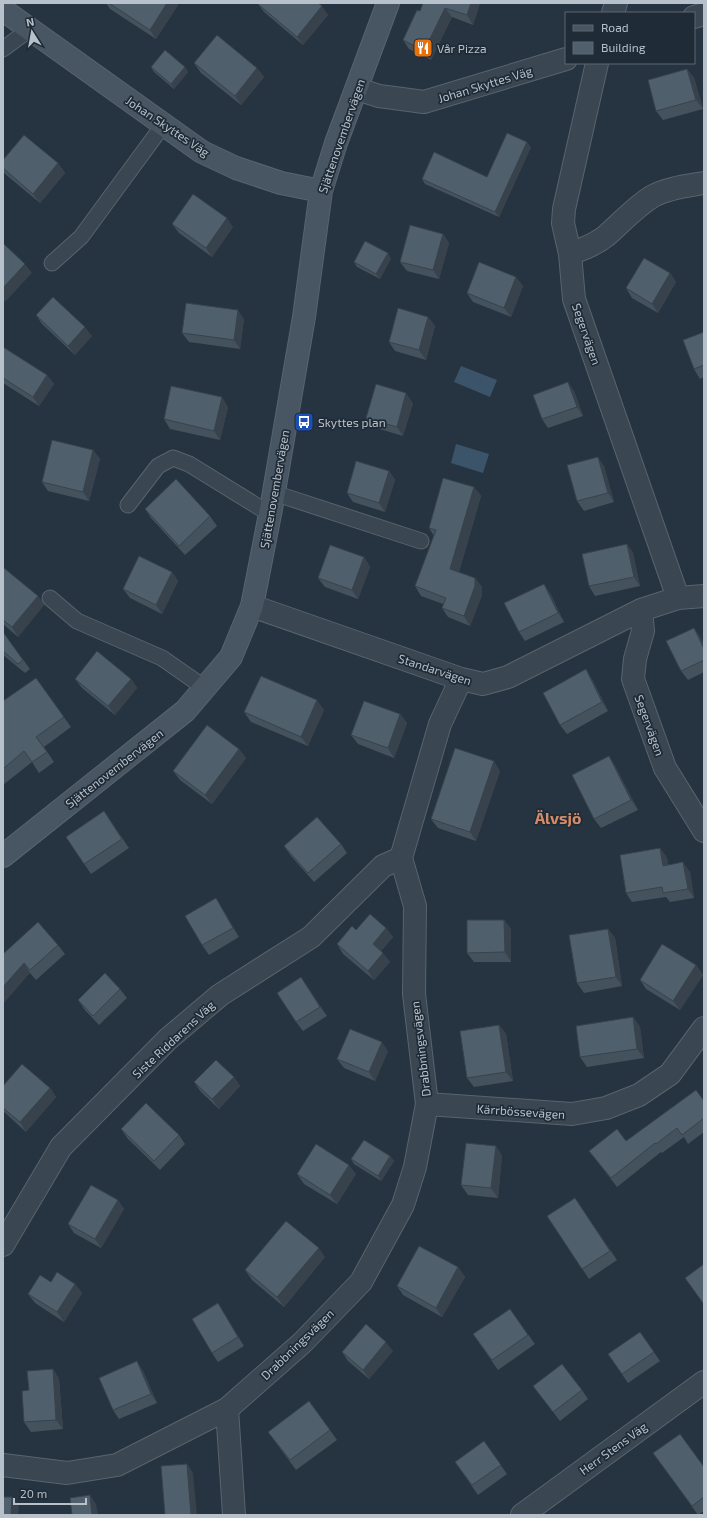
<svg xmlns="http://www.w3.org/2000/svg" width="707" height="1518" viewBox="0 0 707 1518" font-family="'Exo 2',sans-serif">
<rect width="100%" height="100%" fill="#263441"/>
<path fill="#3c5469" d="M 461,366 L 497,380 L 490,397 L 454,382 Z
M 456,444 L 489,454 L 483,473 L 451,463 Z"/>
<g fill="none" stroke-linecap="round" stroke-linejoin="round">
<defs>
<path id="lane" d="M 3,49 L 30,29
M 52,263 L 81,237 L 164,124
M 274,493 L 421,541
M 128,505 L 158,466 L 173,458 L 189,464 L 270,514
M 50,598 L 77,621 L 162,658 L 205,688"/>
<path id="street" d="M 613,13 L 616,3
M 694,17 L 704,14
M 597,63 L 564,209 L 563,223 L 570,254 L 574,299 L 678,598
M 357,89 L 379,96 L 424,102 L 566,59
M 570,254 C 583,249 596,244 606,236 C 622,222 635,207 653,196 C 668,188 687,186 704,183
M 252,606 L 461,679 L 483,684 L 508,677 L 641,610 L 678,598 L 704,596
M 641,610 L 643,631 L 635,659 L 633,679 L 665,768 L 704,831
M 427,1104 L 572,1114 L 606,1108 L 639,1095 L 670,1074 L 704,1028
M 3,1245 L 61,1147 L 168,1039 L 220,995 L 311,937 L 383,866 L 401,858
M 227,1409 L 234,1515
M 3,1465 L 67,1473 L 117,1465 L 227,1409 L 302,1343 L 361,1282 L 403,1205 L 415,1167 L 427,1104 L 414,994 L 415,906 L 401,858 L 440,724 L 461,679
M 522,1515 L 704,1382"/>
<path id="secondary" d="M 3,10 L 202,152 L 236,168 L 281,183 L 321,191
M 3,856 L 185,711 L 231,657 L 252,606 L 271,509 L 304,317 L 321,191 L 336,143 L 388,3"/>
</defs>
<use href="#lane" stroke="#58646e" stroke-width="17"/>
<use href="#street" stroke="#58646e" stroke-width="24"/>
<use href="#secondary" stroke="#58646e" stroke-width="24"/>
<use href="#lane" stroke="#3a4651" stroke-width="15"/>
<use href="#street" stroke="#3a4651" stroke-width="22"/>
<use href="#secondary" stroke="#485563" stroke-width="22"/>
</g>
<path fill="#44525d" d="M 106,3 L 177,3 L 178,5 L 156,39 L 110,9 Z
M 480,3 L 473,25 L 452,17 L 431,60 L 409,49 L 403,40 L 420,11 Z
M 258,4 L 328,15 L 303,45 L 264,12 Z
M 194,63 L 257,68 L 264,77 L 241,105 L 201,73 Z
M 151,67 L 185,67 L 188,72 L 174,89 L 154,72 Z
M 687,69 L 694,78 L 703,109 L 663,120 L 656,111 Z
M 531,147 L 499,217 L 425,184 L 422,179 L 487,177 Z
M 3,160 L 58,163 L 65,173 L 40,203 L 5,174 L 3,171 Z
M 172,224 L 233,227 L 212,257 L 179,233 Z
M 443,234 L 449,243 L 439,279 L 407,271 L 400,262 Z
M 391,258 L 380,279 L 357,267 L 354,262 Z
M 670,273 L 676,282 L 658,313 L 632,298 L 626,288 Z
M 516,277 L 523,286 L 511,317 L 473,302 L 467,293 Z
M 36,315 L 92,336 L 75,355 L 42,324 Z
M 428,317 L 435,326 L 426,360 L 395,351 L 389,342 Z
M 244,319 L 240,349 L 189,342 L 182,333 Z
M 704,332 L 704,377 L 700,379 L 694,369 Z
M 3,347 L 47,375 L 54,384 L 39,406 L 3,383 Z
M 574,391 L 583,416 L 548,428 L 542,419 Z
M 413,403 L 403,436 L 373,427 L 366,418 Z
M 228,407 L 220,440 L 170,429 L 164,419 Z
M 93,450 L 100,459 L 89,501 L 48,491 L 42,482 Z
M 604,466 L 614,502 L 584,511 L 577,501 Z
M 389,471 L 395,480 L 385,512 L 353,502 L 347,493 Z
M 474,487 L 481,496 L 459,572 L 475,578 L 482,587 L 482,595 L 470,626 L 448,617 L 442,608 L 443,604 L 421,596 L 415,586 L 434,536 L 429,528 Z
M 145,509 L 210,516 L 217,526 L 185,555 L 151,518 Z
M 627,544 L 633,553 L 640,586 L 595,596 L 589,586 Z
M 364,557 L 370,567 L 358,599 L 325,587 L 318,578 Z
M 3,570 L 38,596 L 44,605 L 18,637 L 3,624 Z
M 172,572 L 178,581 L 162,614 L 130,598 L 123,589 Z
M 550,593 L 564,622 L 525,641 L 519,632 Z
M 694,628 L 700,637 L 704,645 L 704,672 L 688,680 L 681,671 Z
M 3,632 L 30,669 L 25,673 L 3,655 Z
M 36,678 L 71,727 L 44,747 L 54,762 L 39,773 L 32,762 L 3,785 L 3,701 Z
M 75,679 L 131,679 L 137,688 L 115,715 L 82,688 Z
M 592,679 L 608,711 L 567,734 L 560,725 Z
M 324,710 L 308,746 L 251,722 L 244,712 Z
M 400,714 L 407,723 L 394,758 L 358,744 L 351,735 Z
M 239,749 L 246,758 L 212,804 L 180,780 L 173,771 Z
M 609,756 L 615,766 L 638,810 L 601,828 L 594,819 Z
M 500,771 L 476,841 L 438,828 L 431,819 Z
M 104,811 L 129,848 L 91,874 L 66,837 Z
M 341,844 L 347,853 L 314,882 L 291,856 L 284,846 Z
M 660,848 L 667,858 L 668,865 L 690,872 L 694,898 L 670,902 L 666,897 L 632,902 L 626,893 Z
M 222,908 L 239,937 L 209,955 L 202,945 Z
M 504,920 L 511,929 L 511,962 L 474,962 L 467,953 Z
M 386,928 L 393,937 L 381,951 L 390,962 L 374,980 L 343,954 L 337,944 L 356,930 Z
M 608,929 L 615,938 L 622,986 L 584,993 L 577,983 Z
M 58,945 L 65,954 L 36,980 L 30,973 L 3,954 Z
M 696,965 L 703,975 L 680,1010 L 646,989 L 640,980 Z
M 307,986 L 327,1016 L 303,1031 L 296,1022 Z
M 120,989 L 127,998 L 99,1025 L 84,1009 L 78,1000 Z
M 633,1017 L 640,1027 L 644,1058 L 587,1067 L 580,1057 Z
M 499,1025 L 506,1034 L 513,1081 L 474,1087 L 467,1078 Z
M 388,1051 L 375,1081 L 344,1068 L 337,1059 Z
M 234,1077 L 240,1086 L 219,1109 L 201,1092 L 194,1082 Z
M 3,1086 L 50,1088 L 56,1097 L 26,1132 L 3,1111 Z
M 704,1101 L 704,1132 L 688,1144 L 684,1137 L 662,1153 L 661,1152 L 617,1187 L 589,1151 L 626,1141 Z
M 121,1129 L 179,1135 L 185,1144 L 160,1170 L 128,1139 Z
M 502,1155 L 498,1198 L 468,1195 L 461,1185 Z
M 390,1156 L 394,1161 L 381,1181 L 354,1164 L 351,1159 Z
M 297,1174 L 356,1174 L 337,1204 L 304,1184 Z
M 118,1200 L 124,1209 L 101,1248 L 74,1233 L 68,1224 Z
M 581,1207 L 617,1260 L 589,1279 L 547,1216 Z
M 325,1257 L 284,1307 L 252,1280 L 245,1270 Z
M 458,1267 L 465,1277 L 442,1317 L 403,1295 L 397,1286 Z
M 51,1282 L 75,1284 L 82,1293 L 64,1322 L 35,1303 L 28,1294 Z
M 510,1309 L 535,1344 L 498,1370 L 473,1334 Z
M 224,1313 L 244,1346 L 218,1362 L 212,1353 Z
M 640,1332 L 660,1361 L 628,1383 L 608,1354 Z
M 393,1351 L 369,1379 L 348,1361 L 342,1352 Z
M 53,1369 L 59,1379 L 63,1429 L 31,1432 L 24,1422 L 29,1390 Z
M 143,1371 L 157,1403 L 119,1419 L 113,1410 Z
M 533,1386 L 582,1390 L 588,1399 L 560,1421 Z
M 330,1430 L 337,1440 L 296,1470 L 268,1432 Z
M 484,1441 L 507,1474 L 478,1495 L 455,1462 Z
M 653,1453 L 704,1467 L 704,1511 L 698,1515 Z"/>
<path fill="#37424c" d="M 167,3 L 177,3 L 178,5 L 156,39 L 150,30 Z
M 471,3 L 480,3 L 473,25 L 467,15 Z
M 322,6 L 328,15 L 303,45 L 297,37 Z
M 445,8 L 452,17 L 431,60 L 424,51 Z
M 185,67 L 188,72 L 174,89 L 171,84 Z
M 257,68 L 264,77 L 241,105 L 235,96 Z
M 687,69 L 694,78 L 703,109 L 696,100 Z
M 527,142 L 531,147 L 499,217 L 495,212 Z
M 58,163 L 65,173 L 40,203 L 33,194 Z
M 227,218 L 233,227 L 212,257 L 206,248 Z
M 443,234 L 449,243 L 439,279 L 433,270 Z
M 388,253 L 391,258 L 380,279 L 376,274 Z
M 25,264 L 32,273 L 5,302 L 3,299 L 3,288 Z
M 670,273 L 676,282 L 658,313 L 652,304 Z
M 516,277 L 523,286 L 511,317 L 504,308 Z
M 238,310 L 244,319 L 240,349 L 234,340 Z
M 428,317 L 435,326 L 426,360 L 419,350 Z
M 85,327 L 92,336 L 75,355 L 68,346 Z
M 47,375 L 54,384 L 39,406 L 33,397 Z
M 568,382 L 574,391 L 583,416 L 577,407 Z
M 406,393 L 413,403 L 403,436 L 397,427 Z
M 222,397 L 228,407 L 220,440 L 214,431 Z
M 93,450 L 100,459 L 89,501 L 83,492 Z
M 598,457 L 604,466 L 614,502 L 608,493 Z
M 389,471 L 395,480 L 385,512 L 379,503 Z
M 474,487 L 481,496 L 457,578 L 450,569 Z
M 627,544 L 633,553 L 640,586 L 634,577 Z
M 364,557 L 370,567 L 358,599 L 352,590 Z
M 172,572 L 178,581 L 162,614 L 156,605 Z
M 475,578 L 482,587 L 482,595 L 470,626 L 464,616 Z
M 544,584 L 550,593 L 564,622 L 558,613 Z
M 38,596 L 44,605 L 18,637 L 12,627 Z
M 694,628 L 700,637 L 704,645 L 704,649 Z
M 586,669 L 592,679 L 608,711 L 602,702 Z
M 131,679 L 137,688 L 115,715 L 108,706 Z
M 317,700 L 324,710 L 308,746 L 301,737 Z
M 400,714 L 407,723 L 394,758 L 388,748 Z
M 239,749 L 246,758 L 212,804 L 205,795 Z
M 609,756 L 615,766 L 638,810 L 631,800 Z
M 494,761 L 500,771 L 476,841 L 470,832 Z
M 660,848 L 667,858 L 670,875 L 663,866 Z
M 683,862 L 690,872 L 694,898 L 688,889 Z
M 216,898 L 222,908 L 239,937 L 233,928 Z
M 504,920 L 511,929 L 511,962 L 505,952 Z
M 386,928 L 393,937 L 379,953 L 373,944 Z
M 608,929 L 615,938 L 622,986 L 616,977 Z
M 383,953 L 390,962 L 374,980 L 368,971 Z
M 24,963 L 30,973 L 3,1004 L 3,987 Z
M 696,965 L 703,975 L 680,1010 L 673,1001 Z
M 301,977 L 327,1016 L 320,1007 Z
M 633,1017 L 640,1027 L 644,1058 L 637,1049 Z
M 499,1025 L 506,1034 L 513,1081 L 506,1072 Z
M 382,1042 L 388,1051 L 375,1081 L 369,1072 Z
M 234,1077 L 240,1086 L 219,1109 L 212,1099 Z
M 50,1088 L 56,1097 L 26,1132 L 20,1122 Z
M 496,1146 L 502,1155 L 498,1198 L 491,1188 Z
M 390,1156 L 394,1161 L 381,1181 L 378,1176 Z
M 349,1165 L 356,1174 L 337,1204 L 330,1195 Z
M 118,1200 L 124,1209 L 101,1248 L 95,1239 Z
M 319,1248 L 325,1257 L 284,1307 L 277,1297 Z
M 458,1267 L 465,1277 L 442,1317 L 436,1308 Z
M 75,1284 L 82,1293 L 64,1322 L 57,1312 Z
M 218,1303 L 224,1313 L 244,1346 L 238,1337 Z
M 386,1342 L 393,1351 L 369,1379 L 363,1370 Z
M 137,1361 L 143,1371 L 157,1403 L 151,1394 Z
M 53,1369 L 59,1379 L 63,1429 L 56,1420 Z
M 187,1464 L 193,1473 L 197,1515 L 191,1515 Z
M 90,1495 L 96,1504 L 98,1515 L 92,1515 Z
M 12,1497 L 19,1507 L 18,1515 L 11,1515 Z"/>
<path fill="#4f5f6c" stroke="#37424c" d="M 109,3 L 167,3 L 150,30 Z
M 258,3 L 318,3 L 322,6 L 297,37 L 258,4 Z
M 423,3 L 471,3 L 467,15 L 445,8 L 424,51 L 403,40 L 417,10 L 420,11 Z
M 217,35 L 257,68 L 235,96 L 194,63 Z
M 165,50 L 185,67 L 171,84 L 151,67 Z
M 687,69 L 696,100 L 656,111 L 648,80 Z
M 507,133 L 527,142 L 495,212 L 422,179 L 434,152 L 487,177 Z
M 24,135 L 58,163 L 33,194 L 3,168 L 3,160 Z
M 193,194 L 227,218 L 206,248 L 172,224 Z
M 410,225 L 443,234 L 433,270 L 400,262 Z
M 365,241 L 388,253 L 376,274 L 354,262 Z
M 3,243 L 25,264 L 3,288 Z
M 644,258 L 670,273 L 652,304 L 626,288 Z
M 479,262 L 516,277 L 504,308 L 467,293 Z
M 53,297 L 85,327 L 68,346 L 36,315 Z
M 186,303 L 238,310 L 234,340 L 182,333 Z
M 398,308 L 428,317 L 419,350 L 389,342 Z
M 704,332 L 704,365 L 694,369 L 683,340 Z
M 3,347 L 47,375 L 33,397 L 3,378 Z
M 568,382 L 577,407 L 542,419 L 533,395 Z
M 376,384 L 406,393 L 397,427 L 366,418 Z
M 171,386 L 222,397 L 214,431 L 164,419 Z
M 52,440 L 93,450 L 83,492 L 42,482 Z
M 598,457 L 608,493 L 577,501 L 567,465 Z
M 356,461 L 389,471 L 379,503 L 347,493 Z
M 443,478 L 474,487 L 450,569 L 475,578 L 475,586 L 464,616 L 442,608 L 446,598 L 415,586 L 436,530 L 429,528 Z
M 176,479 L 210,516 L 179,546 L 145,509 Z
M 627,544 L 634,577 L 589,586 L 582,554 Z
M 330,545 L 364,557 L 352,590 L 318,578 Z
M 139,556 L 172,572 L 156,605 L 123,589 Z
M 4,568 L 38,596 L 12,627 L 3,620 L 3,570 Z
M 544,584 L 558,613 L 519,632 L 504,603 Z
M 694,628 L 704,649 L 704,660 L 681,671 L 666,641 Z
M 3,632 L 23,660 L 18,664 L 3,651 Z
M 97,651 L 131,679 L 108,706 L 75,679 Z
M 586,669 L 602,702 L 560,725 L 543,693 Z
M 261,676 L 317,700 L 301,737 L 244,712 Z
M 36,678 L 64,717 L 36,737 L 47,752 L 32,762 L 24,751 L 3,769 L 3,701 Z
M 364,701 L 400,714 L 388,748 L 351,735 Z
M 207,725 L 239,749 L 205,795 L 173,771 Z
M 455,748 L 494,761 L 470,832 L 431,819 Z
M 609,756 L 631,800 L 594,819 L 572,775 Z
M 104,811 L 122,839 L 84,864 L 66,837 Z
M 317,817 L 341,844 L 308,873 L 284,846 Z
M 660,848 L 663,866 L 683,862 L 688,889 L 663,893 L 662,887 L 626,893 L 620,855 Z
M 216,898 L 233,928 L 202,945 L 185,916 Z
M 370,914 L 386,928 L 373,944 L 383,953 L 368,971 L 337,944 L 352,926 L 356,930 Z
M 467,920 L 504,920 L 505,952 L 467,953 Z
M 38,922 L 58,945 L 30,970 L 24,963 L 3,987 L 3,954 Z
M 608,929 L 616,977 L 577,983 L 569,935 Z
M 662,944 L 696,965 L 673,1001 L 640,980 Z
M 105,973 L 120,989 L 93,1016 L 78,1000 Z
M 301,977 L 320,1007 L 296,1022 L 277,993 Z
M 633,1017 L 637,1049 L 580,1057 L 576,1026 Z
M 499,1025 L 506,1072 L 467,1078 L 460,1031 Z
M 350,1029 L 382,1042 L 369,1072 L 337,1059 Z
M 216,1060 L 234,1077 L 212,1099 L 194,1082 Z
M 22,1064 L 50,1088 L 20,1122 L 3,1108 L 3,1086 Z
M 696,1090 L 704,1101 L 704,1118 L 682,1135 L 677,1128 L 656,1144 L 655,1143 L 611,1178 L 589,1151 L 617,1129 L 626,1141 Z
M 146,1103 L 179,1135 L 154,1161 L 121,1129 Z
M 364,1140 L 390,1156 L 378,1176 L 351,1159 Z
M 466,1143 L 496,1146 L 491,1188 L 461,1185 Z
M 316,1144 L 349,1165 L 330,1195 L 297,1174 Z
M 91,1185 L 118,1200 L 95,1239 L 68,1224 Z
M 575,1198 L 610,1251 L 582,1269 L 547,1216 Z
M 286,1221 L 319,1248 L 277,1297 L 245,1270 Z
M 419,1246 L 458,1267 L 436,1308 L 397,1286 Z
M 704,1264 L 704,1302 L 703,1303 L 685,1278 Z
M 57,1272 L 75,1284 L 57,1312 L 28,1294 L 40,1275 L 51,1282 Z
M 218,1303 L 238,1337 L 212,1353 L 192,1319 Z
M 510,1309 L 528,1335 L 492,1360 L 473,1334 Z
M 366,1324 L 386,1342 L 363,1370 L 342,1352 Z
M 640,1332 L 654,1352 L 622,1374 L 608,1354 Z
M 137,1361 L 151,1394 L 113,1410 L 99,1378 Z
M 562,1364 L 582,1390 L 553,1412 L 533,1386 Z
M 53,1369 L 56,1420 L 24,1422 L 22,1391 L 29,1390 L 27,1371 Z
M 309,1401 L 330,1430 L 290,1460 L 268,1432 Z
M 680,1434 L 704,1467 L 704,1497 L 692,1506 L 653,1453 Z
M 484,1441 L 501,1465 L 472,1485 L 455,1462 Z
M 187,1464 L 191,1515 L 165,1515 L 161,1466 Z
M 90,1495 L 92,1515 L 72,1515 L 70,1498 Z
M 3,1497 L 12,1497 L 11,1515 L 3,1515 Z"/>
<defs>
<symbol id="restaurant-square" viewBox="-11 -11 22 22"><rect x="-9" y="-9" width="18" height="18" rx="4" fill="#e8710a" stroke="#1f2b36"/><path d="M-5-6h1v4h1v-4h1v4h1v-4h1v5L-1.5 .5V6h-2V.5L-5-1ZM5-6V6H3V1.5H1.5Q1.5-4 5-6Z" fill="#fff"/></symbol>
<symbol id="bus-square" viewBox="-11 -11 22 22"><rect x="-9" y="-9" width="18" height="18" rx="4" fill="#1a4fb4" stroke="#1f2b36"/><path d="M-5-6H5V4H4V6H2V4H-2V6H-4V4H-5ZM-3.5-4V0h7V-4ZM-3.5 1.2v1.5H-2V1.2ZM2 1.2v1.5H3.5V1.2Z" fill="#fff"/></symbol>
</defs>
<g fill-rule="evenodd">
<use href="#restaurant-square" x="412" y="37" width="22" height="22"/>
<use href="#bus-square" x="293" y="411" width="22" height="22"/>
</g>
<g text-anchor="middle" dominant-baseline="central" stroke-width="3.5" stroke-linejoin="round" paint-order="stroke">
<g font-size="12" fill="#b7c1cb" stroke="#1f2b36" text-anchor="start">
<text x="437" y="48">Vår Pizza</text>
<text x="318" y="422">Skyttes plan</text>
</g>
<g font-size="12" fill="#b7c1cb" stroke="#1f2b36">
<text transform="translate(485 84) rotate(-17)">Johan Skyttes Väg</text>
<text transform="translate(168 126) rotate(34)">Johan Skyttes Väg</text>
<text transform="translate(341 136) rotate(-71)">Sjättenovembervägen</text>
<text transform="translate(587 334) rotate(71)">Segervägen</text>
<text transform="translate(274 489) rotate(-80)">Sjättenovembervägen</text>
<text transform="translate(435 669) rotate(18)">Standarvägen</text>
<text transform="translate(650 725) rotate(70)">Segervägen</text>
<text transform="translate(114 768) rotate(-38)">Sjättenovembervägen</text>
<text transform="translate(173 1039) rotate(-43)">Siste Riddarens Väg</text>
<text transform="translate(420 1049) rotate(-97)">Drabbningsvägen</text>
<text transform="translate(521 1111) rotate(4)">Kärrbössevägen</text>
<text transform="translate(297 1344) rotate(-44)">Drabbningsvägen</text>
<text transform="translate(613 1448) rotate(-36)">Herr Stens Väg</text>
</g>
<g font-size="16" font-weight="bold" fill="#d58c68" stroke="#1f2b36">
<text x="558" y="817">Älvsjö</text>
</g>
</g>
<rect width="707" height="1518" fill="none" stroke="#b7c1cb" stroke-width="8"/>
<rect x="565" y="12" width="130" height="52" fill="#1f2b36" stroke="#5c6772"/>
<rect x="573" y="25" width="20" height="6" fill="#485563" stroke="#5c6772"/>
<text x="601" y="32" font-size="12" fill="#b7c1cb">Road</text>
<rect x="573" y="42" width="20" height="12" fill="#4f5f6c" stroke="#5c6772"/>
<text x="601" y="52" font-size="12" fill="#b7c1cb">Building</text>
<g transform="translate(32 32) rotate(349)" stroke="#1f2b36" stroke-width="3" paint-order="stroke">
<path d="M0-3L7 15L0 10L-7 15Z" fill="#b7c1cb"/>
<text y="-6" font-size="11" font-weight="bold" text-anchor="middle" fill="#b7c1cb">N</text>
</g>
<path d="M14 1498v6h72v-6" fill="none" stroke="#b7c1cb" stroke-width="2"/>
<text x="20" y="1498" font-size="12" fill="#b7c1cb" stroke="#1f2b36" stroke-width="3" paint-order="stroke">20 m</text>
</svg>
